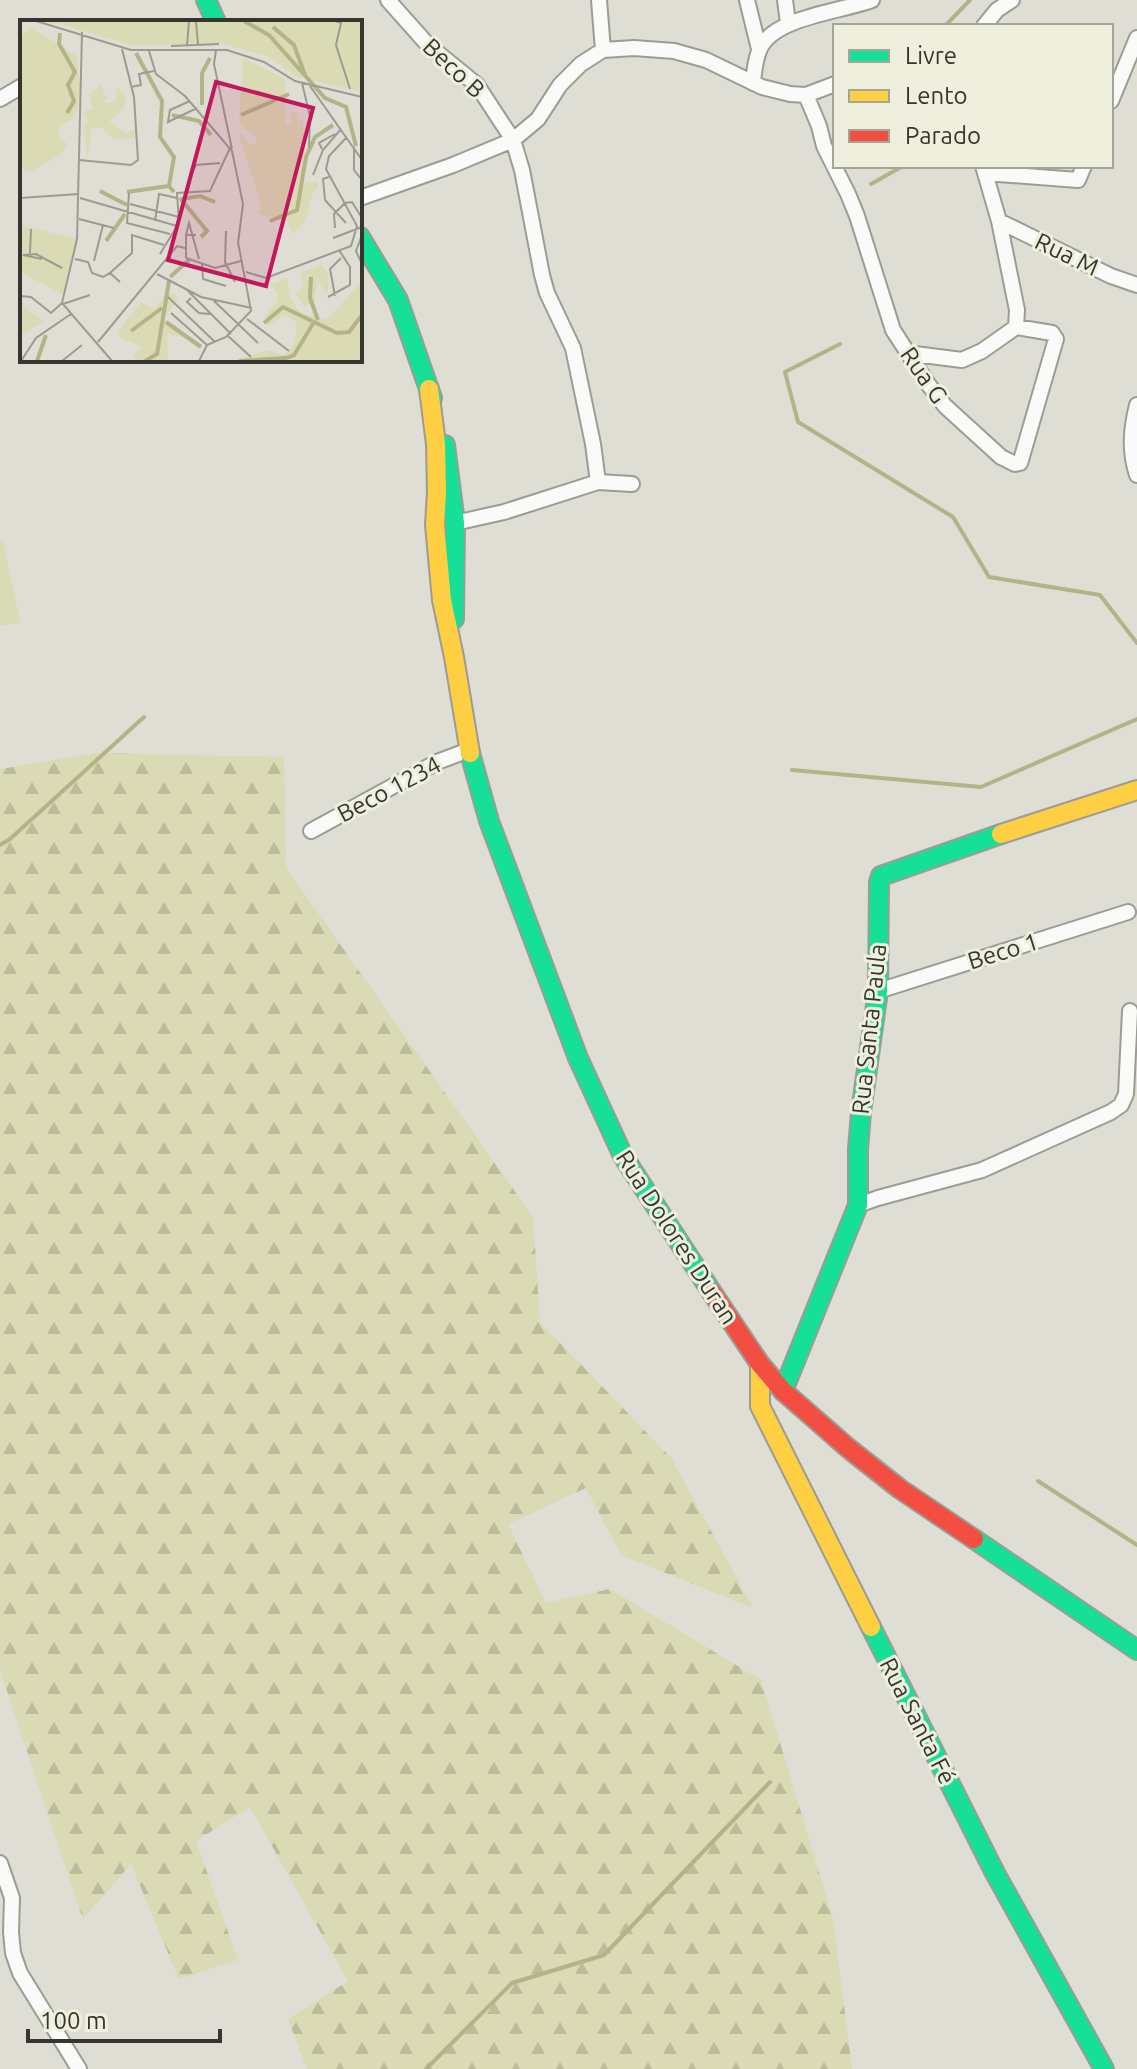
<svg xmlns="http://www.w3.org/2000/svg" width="1137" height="2069" viewBox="0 0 1137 2069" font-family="Ubuntu,sans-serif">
<defs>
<pattern id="forest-firs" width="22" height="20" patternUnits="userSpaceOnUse" patternTransform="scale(2)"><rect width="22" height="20" fill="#dadab4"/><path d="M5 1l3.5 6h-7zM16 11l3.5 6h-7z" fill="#bcbc9b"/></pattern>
</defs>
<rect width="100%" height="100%" fill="#deded4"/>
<path fill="#dadab4" d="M 3,541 L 20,622 L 0,626 L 0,542 Z"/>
<path fill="url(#forest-firs)" d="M 98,753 L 284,757 L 286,868 L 533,1217 L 540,1322 L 672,1459 L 753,1608 L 621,1555 L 586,1488 L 508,1524 L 546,1603 L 610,1589 L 761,1680 L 833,1918 L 852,2069 L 307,2069 L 288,2019 L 348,1981 L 250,1807 L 196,1841 L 238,1960 L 179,1979 L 131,1864 L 83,1919 L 0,1670 L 0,769 Z"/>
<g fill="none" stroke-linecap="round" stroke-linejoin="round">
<path stroke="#b4b388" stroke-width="4" d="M 945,26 L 970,0
M 871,184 L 903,166
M 840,344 L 785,372 L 798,422 L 953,517 L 989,577 L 1100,595 L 1137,643
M 792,770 L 981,787 L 1137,719
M 0,845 L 10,839 L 144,717
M 1038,1481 L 1137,1545
M 426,2069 L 512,1983 L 604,1955 L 770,1782"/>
<defs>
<path id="street" d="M 388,0 L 428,45 L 477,85 L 513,140 L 522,170 L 542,275 L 547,293 L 573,348 L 593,444 L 598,482
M 599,0 L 603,50
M 747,0 L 759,49
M 785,0 L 788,23
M 984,26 L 997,10 L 1012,0
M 753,83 C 754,72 755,61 759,51 C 771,17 841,12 872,0
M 806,95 L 819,126 L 824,146 L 848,194 L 857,216 L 893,330 L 928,384 L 945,406 L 1001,457 L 1015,464 L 1020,463 L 1021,460 L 1056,339 L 1052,333 L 1016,327
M 0,99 L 22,86
M 1111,101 L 1137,38
M 985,173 L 1078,180 L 1084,166
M 360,198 L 453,165 L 513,140 L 538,119 L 560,85 L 581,64 L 603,50 L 634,48 L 674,51 L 706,60 L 762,87 L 790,94 L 806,95 L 835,84
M 999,221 L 1111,276 L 1137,285
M 907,353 L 962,360 L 982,351 L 1016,327 L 1017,310 L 999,221 L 983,166
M 1137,405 C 1131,429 1129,451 1137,475
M 455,523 L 504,512 L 598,482 L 632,484
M 311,831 L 437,762 L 469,750
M 878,991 L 1128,912
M 858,1205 L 878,1198 L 982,1170 L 1111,1112 L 1121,1105 L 1126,1094 L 1130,1011
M 0,1863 L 12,1898 L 11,1932 L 13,1953 L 20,1973 L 79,2069"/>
<path id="fast" d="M 206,0 L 216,22
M 360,237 L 398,300 L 432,398
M 445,445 L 455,523 L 454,619
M 470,753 L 489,821 L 578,1058 L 623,1156 L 711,1291
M 783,1391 L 858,1205 L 858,1149 L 861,1112 L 878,991 L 879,882 L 881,876 L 1001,834
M 974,1539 L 1137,1650
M 871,1627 L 995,1873 L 1104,2069"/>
<path id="slow" d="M 429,389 L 436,444 L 437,492 L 435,525 L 442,600 L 454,657 L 470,753
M 1001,834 L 1137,790
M 760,1364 L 760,1406 L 871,1627"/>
<path id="jam" d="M 711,1291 L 760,1364 L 783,1391 L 848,1448 L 900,1489 L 974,1539"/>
</defs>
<use href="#street" stroke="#9c9c94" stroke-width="18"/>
<use href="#fast" stroke="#9c9c94" stroke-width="22"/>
<use href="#slow" stroke="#9c9c94" stroke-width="22"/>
<use href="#jam" stroke="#9c9c94" stroke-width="22"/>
<use href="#street" stroke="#fafaf9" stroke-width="14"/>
<use href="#fast" stroke="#16e098" stroke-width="18"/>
<use href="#slow" stroke="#ffcf43" stroke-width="18"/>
<use href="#jam" stroke="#f24e42" stroke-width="18"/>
</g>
<g text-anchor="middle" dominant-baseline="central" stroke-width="6" stroke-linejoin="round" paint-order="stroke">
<g font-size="24" fill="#36362f" stroke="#efefdd">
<text transform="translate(454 68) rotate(43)">Beco B</text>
<text transform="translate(1067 254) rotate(26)">Rua M</text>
<text transform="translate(924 375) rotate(55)">Rua G</text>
<text transform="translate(389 789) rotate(-28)">Beco 1234</text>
<text transform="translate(1003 951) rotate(-17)">Beco 1</text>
<text transform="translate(869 1029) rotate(-84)">Rua Santa Paula</text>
<text transform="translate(677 1237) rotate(57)">Rua Dolores Duran</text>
<text transform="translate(918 1721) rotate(63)">Rua Santa Fé</text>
</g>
</g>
<g transform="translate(20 20)">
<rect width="342" height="342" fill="#deded4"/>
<path d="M 28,1 L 342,1 L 342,72 L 277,57 L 249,37 L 200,23 L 116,26 Z" fill="#dadab4"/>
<path d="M 238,6 L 267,16 L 283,53 L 250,15 ZM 11,7 L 57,36 L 61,72 L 55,98 L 40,106 L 38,115 L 47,124 L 44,132 L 12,151 L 0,149 L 0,18 ZM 223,38 L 265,59 L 266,105 L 271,103 L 270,92 L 276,92 L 278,102 L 283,99 L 286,151 L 280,163 L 298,161 L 298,169 L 293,172 L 285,201 L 273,214 L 266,200 L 239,194 L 241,185 L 218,111 L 230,124 L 237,123 L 236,116 L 219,104 ZM 80,65 L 87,78 L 82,83 L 96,82 L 97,67 L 106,76 L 105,86 L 89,102 L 106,113 L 116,109 L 117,118 L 93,119 L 83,108 L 72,108 L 67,140 L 64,105 L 70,103 L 64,94 L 65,89 L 73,90 L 69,76 ZM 302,245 L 308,253 L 308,275 L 297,260 L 295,282 L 284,286 L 276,274 L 284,266 L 280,253 ZM 267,258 L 270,279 L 280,292 L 306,300 L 310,296 L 316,341 L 213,341 L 249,330 L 263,336 L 275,324 L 277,302 L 265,295 L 248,305 L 244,298 L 257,281 L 257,272 L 249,265 ZM 148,272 L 159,277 L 145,298 L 147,304 L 168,319 L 147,313 L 148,341 L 117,341 L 113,337 L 122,326 L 100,318 L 98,311 L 121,282 L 134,289 ZM 0,284 L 24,301 L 1,315 L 0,314 Z" fill="#dadab4"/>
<path d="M 0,205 L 56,219 L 43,274 L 0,252 Z" fill="#dadab4"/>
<path d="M 342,261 L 342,341 L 277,341 L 292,306 L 306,301 Z" fill="#dadab4"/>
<path fill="none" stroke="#b4b388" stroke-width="4" d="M 224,1 L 249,15 L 305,78 L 326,87 L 336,126M 253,7 L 274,25 L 285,55M 40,13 L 39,24 L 55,52 L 48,65 L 54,81 L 47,93M 116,33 L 142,81 L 140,117 L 154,137 L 149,166 L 154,172M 182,85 L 182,53 L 190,38M 152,95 L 179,101 L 191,115M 221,95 L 269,74M 80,171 L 107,185M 107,172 L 148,166M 160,178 L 187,211 L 181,217M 162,179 L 180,176 L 195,182M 250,201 L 277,190 L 286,137 L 295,117 L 313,105M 86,221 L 105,194M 150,257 L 169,240M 291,257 L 290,278 L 298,300M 146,302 L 181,327M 244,303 L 263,287 L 292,301M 111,311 L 142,288M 17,341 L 26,315M 125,341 L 137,334 L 149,261M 219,341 L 266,338 L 274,335 L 294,302 L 317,313 L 329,312 L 342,295"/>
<path fill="none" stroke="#9b9b92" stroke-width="2" d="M 16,1 L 111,30 L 207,30 L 244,42 L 275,61 L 342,77M 176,1 L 178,25M 315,1 L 321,3 L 316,25 L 330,69M 62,12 L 57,219 L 42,283 L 92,341M 167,25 L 169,1M 151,26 L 199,24M 196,30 L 194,44 L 212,129M 129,31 L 136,54 L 165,76 L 212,131 L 223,184 L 218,223M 282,63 L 290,96 L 289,128M 290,66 L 342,140M 111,67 L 121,65 L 119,54 L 134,51M 170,81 L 150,90 L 148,102 L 177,88M 334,127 L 334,150 L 342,160M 302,129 L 299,123 L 315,114M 59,140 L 111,145 L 118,140 L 114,77 L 102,29M 172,153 L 176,145 L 200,143M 293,155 L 303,130 L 321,109M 309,157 L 303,159 L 305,180 L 326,203M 109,173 L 107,203 L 150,214M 0,178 L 59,174M 60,178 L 157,206M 110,184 L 159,197M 59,199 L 94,208M 135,201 L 139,174 L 157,178M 315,208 L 314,194 L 325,183 L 332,182 L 342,198M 206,211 L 205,242 L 215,262M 166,215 L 169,203 L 179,239M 342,215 L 336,231 L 342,244M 313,218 L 342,207M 10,233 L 11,209M 140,234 L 159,203 L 157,173 L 190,171 L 210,128M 166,238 L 195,248 L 221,241M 166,238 L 166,215 L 176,215M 22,239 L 3,235 L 16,234 L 42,248M 55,239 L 68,242 L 72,253 L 83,257 L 90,253 L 100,262M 74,241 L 83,205M 182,244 L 183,259 L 206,266M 226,252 L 246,258 L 331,226 L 337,206 L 306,149 L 309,136 L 327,117M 90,253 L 112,233 L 112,215 L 144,225M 137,254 L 181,277 L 232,288M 167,270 L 211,314M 0,276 L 11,277 L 31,293 L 42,283M 315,276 L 310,249 L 321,238M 148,277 L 195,322M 308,277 L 330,265 L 330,247 L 319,230M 171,278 L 167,282 L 179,293 L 190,294M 192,279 L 238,323M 43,284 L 70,275M 151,293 L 187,325M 227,299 L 269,331M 208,316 L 231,337M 78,322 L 157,226 L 165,228M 1,341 L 16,318 L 51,294M 42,341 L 62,325M 179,341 L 187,325 L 206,317 L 231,291 L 218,222"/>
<path fill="#c2185b" fill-opacity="0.15" stroke="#c2185b" stroke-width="4" d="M 196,62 L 293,88 L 246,266 L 148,240 Z"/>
<rect width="342" height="342" fill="none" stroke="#36362f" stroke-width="4"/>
</g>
<rect x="833" y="24" width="280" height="144" fill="#efefdd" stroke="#a5a597" stroke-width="2"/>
<rect x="849" y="50" width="40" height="12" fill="#16e098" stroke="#a5a597" stroke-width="2"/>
<text x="905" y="64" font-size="24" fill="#36362f">Livre</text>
<rect x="849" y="90" width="40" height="12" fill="#ffcf43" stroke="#a5a597" stroke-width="2"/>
<text x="905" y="104" font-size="24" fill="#36362f">Lento</text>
<rect x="849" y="130" width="40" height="12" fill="#f24e42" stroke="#a5a597" stroke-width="2"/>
<text x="905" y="144" font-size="24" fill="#36362f">Parado</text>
<path d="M28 2029v12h192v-12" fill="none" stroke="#36362f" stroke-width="4"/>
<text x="40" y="2029" font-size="24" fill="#36362f" stroke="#efefdd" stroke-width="6" paint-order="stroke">100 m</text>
</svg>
